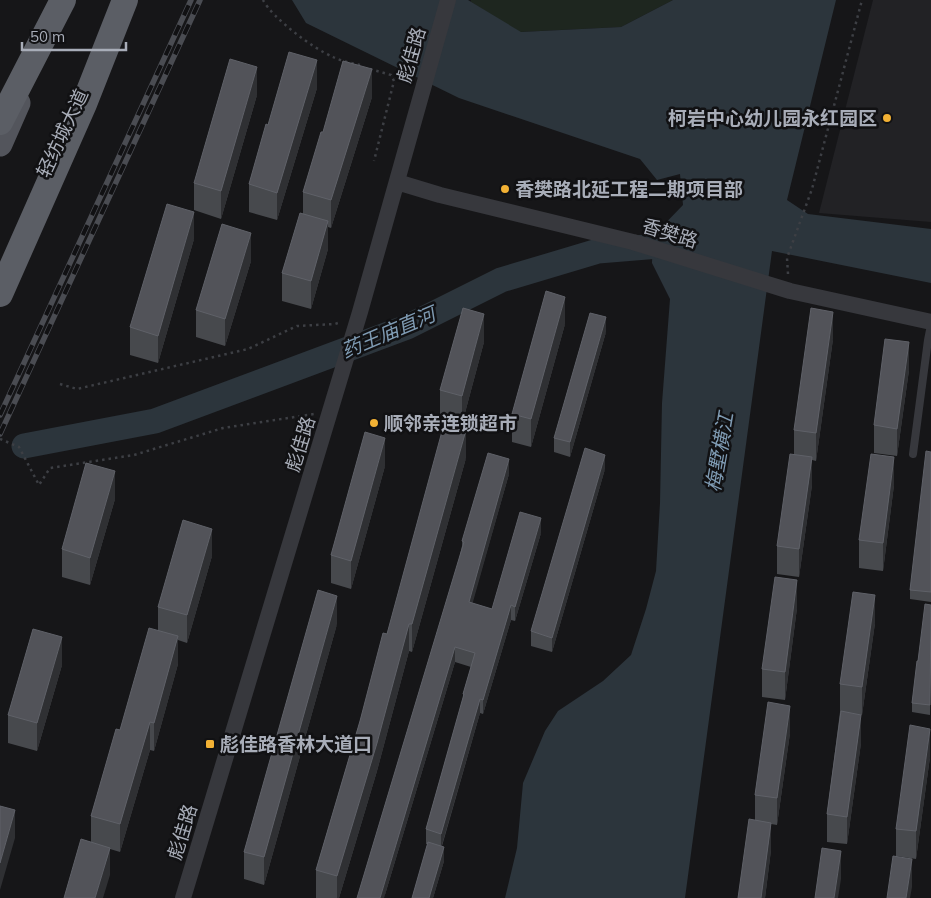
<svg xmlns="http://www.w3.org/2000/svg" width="931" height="898" viewBox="0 0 931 898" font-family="Mulish,'Noto Sans SC',sans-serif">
<rect width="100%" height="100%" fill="#161618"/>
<path fill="#222225" d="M 873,0 L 931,0 L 931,222 L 819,213 Z"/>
<path fill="#1e261f" d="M 471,0 L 673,0 L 621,27 L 520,32 L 471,2 Z"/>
<path fill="#2c353c" d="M 292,0 L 468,0 L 521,32 L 621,27 L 673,0 L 836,0 L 787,200 L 808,214 L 931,229 L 931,283 L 772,251 L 685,898 L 505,898 L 517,848 L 523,783 L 545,731 L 558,711 L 603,681 L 631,655 L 646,609 L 656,571 L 660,503 L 662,403 L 670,299 L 652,263 L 653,236 L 683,205 L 680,174 L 657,180 L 640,159 L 459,98 L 306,23 Z"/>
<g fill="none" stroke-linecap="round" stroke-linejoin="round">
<path stroke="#2c353c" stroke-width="25" d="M 24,446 L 155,421 L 407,327 L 501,280 L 598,251 L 659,246"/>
<path stroke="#3d3f44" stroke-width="2.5" stroke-dasharray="2.5 4" stroke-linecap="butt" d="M 263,0 C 272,18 314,49 333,57 C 341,61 351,63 360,65
M 370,69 L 391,75 L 394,81 L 374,161
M 788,274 L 787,258 L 812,189 L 862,0
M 60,384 L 77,389 L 248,349 L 297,326 L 335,324 L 341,322
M 0,439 L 19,447 L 39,485 L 50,468 L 134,455 L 223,428 L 314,414"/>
<path stroke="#37383d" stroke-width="8" d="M 913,454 L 928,340 L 931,325"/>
<path stroke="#37383d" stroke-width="16" d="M 397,182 L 440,195 L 633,242 L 790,291 L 931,322
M 183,898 L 360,312 L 448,0"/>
<path stroke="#53555c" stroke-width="25" d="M 0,144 L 18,103"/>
<path stroke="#5b5e65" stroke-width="26" d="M 0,294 L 84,104 L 125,0"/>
<defs>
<path id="rail" d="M 0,415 L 191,0
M 0,434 L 200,0"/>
</defs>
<use href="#rail" stroke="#4a4c52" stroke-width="5.5"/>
<use href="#rail" stroke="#111113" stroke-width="4" stroke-dasharray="11" stroke-linecap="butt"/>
<path stroke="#5b5e65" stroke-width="26" d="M 0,122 L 63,0"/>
</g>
<path fill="#47494d" d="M 317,88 L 277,220 L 249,212 L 249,184 L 268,125 Z
M 257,95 L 221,219 L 194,210 L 194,183 Z
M 372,97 L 331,228 L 328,227 L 328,249 L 311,309 L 282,301 L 282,273 L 303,214 L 303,192 L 323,132 Z
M 194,239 L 158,363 L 130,355 L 130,327 Z
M 251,261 L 225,346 L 196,337 L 196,310 Z
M 565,324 L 531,447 L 512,442 L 512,414 Z
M 606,332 L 570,457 L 554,452 L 554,438 Z
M 833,339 L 816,461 L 812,460 L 812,485 L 799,577 L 777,574 L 777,546 L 794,455 L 794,430 Z
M 484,342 L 462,424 L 440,418 L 440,390 Z
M 909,370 L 897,456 L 874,453 L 874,425 Z
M 931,452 L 931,602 L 910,599 L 910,590 Z
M 466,458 L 412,652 L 409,651 L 377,771 L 339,898 L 316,898 L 316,870 L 360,721 L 387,634 Z
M 385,466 L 351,589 L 331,583 L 331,555 Z
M 605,469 L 552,652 L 531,646 L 531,631 Z
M 509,474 L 472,603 L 492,609 L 541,533 L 515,621 L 511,620 L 483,714 L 480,713 L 442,846 L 444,861 L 433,898 L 412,898 L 428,844 L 426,844 L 426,829 L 463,699 L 463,694 L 471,667 L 455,662 L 384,898 L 462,546 L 462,541 Z
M 894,485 L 883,571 L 859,568 L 859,540 Z
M 115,499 L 90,585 L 62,577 L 62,549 Z
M 212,556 L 187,643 L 178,640 L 178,664 L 154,751 L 150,750 L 120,852 L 110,849 L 110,875 L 91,842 L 91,816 L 120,730 L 158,630 L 158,607 Z
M 931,605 L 930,715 L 912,712 L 912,703 L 918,661 Z
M 797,608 L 785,700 L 762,697 L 762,669 Z
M 875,623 L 862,715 L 859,715 L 861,743 L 847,844 L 827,842 L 827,814 L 840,712 L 840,684 Z
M 337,624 L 264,885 L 244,879 L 244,852 Z
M 62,665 L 37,751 L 8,743 L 8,715 Z
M 790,733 L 777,825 L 771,824 L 771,850 L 765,898 L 738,898 L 755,820 L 755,795 Z
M 930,757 L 916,859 L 896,856 L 896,829 Z"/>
<path fill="#2f3033" d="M 317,60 L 317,88 L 277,220 L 277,193 Z
M 257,67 L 257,95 L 221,219 L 221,191 Z
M 372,69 L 372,97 L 331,228 L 331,200 Z
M 194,212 L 194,239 L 158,363 L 158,336 Z
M 328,221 L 328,249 L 311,309 L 311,281 Z
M 251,233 L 251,261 L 225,346 L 225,319 Z
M 565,297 L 565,324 L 531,447 L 531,419 Z
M 833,312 L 833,339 L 816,461 L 816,433 Z
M 484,314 L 484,342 L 462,424 L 462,396 Z
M 606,317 L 606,332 L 570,457 L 570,442 Z
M 909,342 L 909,370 L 897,456 L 897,429 Z
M 466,430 L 466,458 L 412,652 L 412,624 Z
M 385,438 L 385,466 L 351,589 L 351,561 Z
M 605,455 L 605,469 L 552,652 L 552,638 Z
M 812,457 L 812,485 L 799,577 L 799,549 Z
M 894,457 L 894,485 L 883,571 L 883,543 Z
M 509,459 L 509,474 L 469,616 L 469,602 Z
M 115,471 L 115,499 L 90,585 L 90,558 Z
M 541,518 L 541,533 L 515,621 L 515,607 Z
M 212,529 L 212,556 L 187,643 L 187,615 Z
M 797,580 L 797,608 L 785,700 L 785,672 Z
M 875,595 L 875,623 L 862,715 L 862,687 Z
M 337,596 L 337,624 L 264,885 L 264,857 Z
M 511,605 L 511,620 L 483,714 L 483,700 Z
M 409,624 L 409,651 L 377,771 L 339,898 L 337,898 L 337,876 Z
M 178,636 L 178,664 L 154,751 L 154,723 Z
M 62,637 L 62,665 L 37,751 L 37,723 Z
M 455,647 L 455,662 L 384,898 L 380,898 Z
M 480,699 L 480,713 L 441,848 L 441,834 Z
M 790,706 L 790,733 L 777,825 L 777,798 Z
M 861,715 L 861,743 L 847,844 L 847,817 Z
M 150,722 L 150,750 L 120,852 L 120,824 Z
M 930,729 L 930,757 L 916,859 L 916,831 Z
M 15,810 L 15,838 L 0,890 L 0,863 Z
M 771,823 L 771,850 L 765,898 L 761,898 Z
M 444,847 L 444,861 L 433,898 L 429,898 Z
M 110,848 L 110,875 L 103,898 L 95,898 Z
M 841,851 L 841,879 L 838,898 L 834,898 Z
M 912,859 L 912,887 L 910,898 L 906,898 Z"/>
<path fill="#525359" stroke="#5f6168" d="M 289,52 L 317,60 L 277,193 L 249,184 L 266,124 L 268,125 Z
M 230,59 L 257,67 L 221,191 L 194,183 Z
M 343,61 L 372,69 L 331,200 L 303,192 L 321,132 L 323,132 Z
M 167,204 L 194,212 L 158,336 L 130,327 Z
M 300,213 L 328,221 L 311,281 L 282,273 Z
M 222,224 L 251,233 L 225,319 L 196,310 Z
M 546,291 L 565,297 L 531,419 L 512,414 Z
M 463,308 L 484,314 L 462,396 L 440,390 Z
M 811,308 L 833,312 L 816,433 L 794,430 Z
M 590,313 L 606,317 L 570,442 L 554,438 Z
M 885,339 L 909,342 L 897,429 L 874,425 Z
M 444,424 L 466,430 L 412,624 L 409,624 L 377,743 L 337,876 L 316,870 L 360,721 L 383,633 L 387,634 Z
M 365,432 L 385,438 L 351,561 L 331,555 Z
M 585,448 L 605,455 L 552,638 L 531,631 Z
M 926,451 L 931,452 L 931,592 L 910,590 Z
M 488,453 L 509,459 L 469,602 L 492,609 L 520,512 L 541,518 L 515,607 L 511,605 L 483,700 L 480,699 L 441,834 L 426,829 L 464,694 L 463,694 L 475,653 L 455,647 L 380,898 L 357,898 L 464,542 L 462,541 Z
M 790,454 L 812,457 L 799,549 L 777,546 Z
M 871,454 L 894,457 L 883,543 L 859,540 Z
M 86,463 L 115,471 L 90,558 L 62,549 Z
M 183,520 L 212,529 L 187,615 L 158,607 Z
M 775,577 L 797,580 L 785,672 L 762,669 Z
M 318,590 L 337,596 L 264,857 L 244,852 Z
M 853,592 L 875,595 L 862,687 L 840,684 Z
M 925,604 L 931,605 L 930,705 L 912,703 L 917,661 L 918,661 Z
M 149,628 L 178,636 L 154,723 L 150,722 L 120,824 L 91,816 L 116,729 L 120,730 Z
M 33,629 L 62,637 L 37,723 L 8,715 Z
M 768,702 L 790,706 L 777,798 L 755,795 Z
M 841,711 L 861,715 L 847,817 L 827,814 Z
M 910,725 L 930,729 L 916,831 L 896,829 Z
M 0,806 L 15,810 L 0,863 Z
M 749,819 L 771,823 L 761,898 L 738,898 Z
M 81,839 L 110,848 L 95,898 L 64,898 Z
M 428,842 L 444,847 L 429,898 L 412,898 Z
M 822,848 L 841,851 L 834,898 L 815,898 Z
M 893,856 L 912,859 L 906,898 L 887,898 Z"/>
<g fill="#f2b134" stroke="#111113" stroke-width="2">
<circle cx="887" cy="118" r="5"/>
<circle cx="505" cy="189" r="5"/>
<circle cx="374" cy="423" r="5"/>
<rect x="205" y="739" width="10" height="10" rx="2.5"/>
</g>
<g text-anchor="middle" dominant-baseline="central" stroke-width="5" stroke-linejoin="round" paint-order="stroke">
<g font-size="19" fill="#a8adb8" stroke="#111113">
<text transform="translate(411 55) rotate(-74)">彪佳路</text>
<text transform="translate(62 133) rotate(-65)">轻纺城大道</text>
<text transform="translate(670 233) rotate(17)">香樊路</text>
<text transform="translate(300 444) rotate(-73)">彪佳路</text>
<text transform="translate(182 832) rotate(-73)">彪佳路</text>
</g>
<g font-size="19" font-weight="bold" fill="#a8adb8" stroke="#111113" text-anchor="start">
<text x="877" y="118" text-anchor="end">柯岩中心幼儿园永红园区</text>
<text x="515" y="189">香樊路北延工程二期项目部</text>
<text x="384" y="423">顺邻亲连锁超市</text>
<text x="220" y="744">彪佳路香林大道口</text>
</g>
<g font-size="20" font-style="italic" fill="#7f9bb3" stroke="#111113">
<text transform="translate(388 332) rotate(-23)">药王庙直河</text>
<text transform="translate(719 452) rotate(-80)">梅墅横江</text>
</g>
</g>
<path d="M22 42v8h104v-8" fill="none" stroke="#a8adb8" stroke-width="2.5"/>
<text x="30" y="42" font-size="15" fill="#a8adb8" stroke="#111113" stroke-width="4" paint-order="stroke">50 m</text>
</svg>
